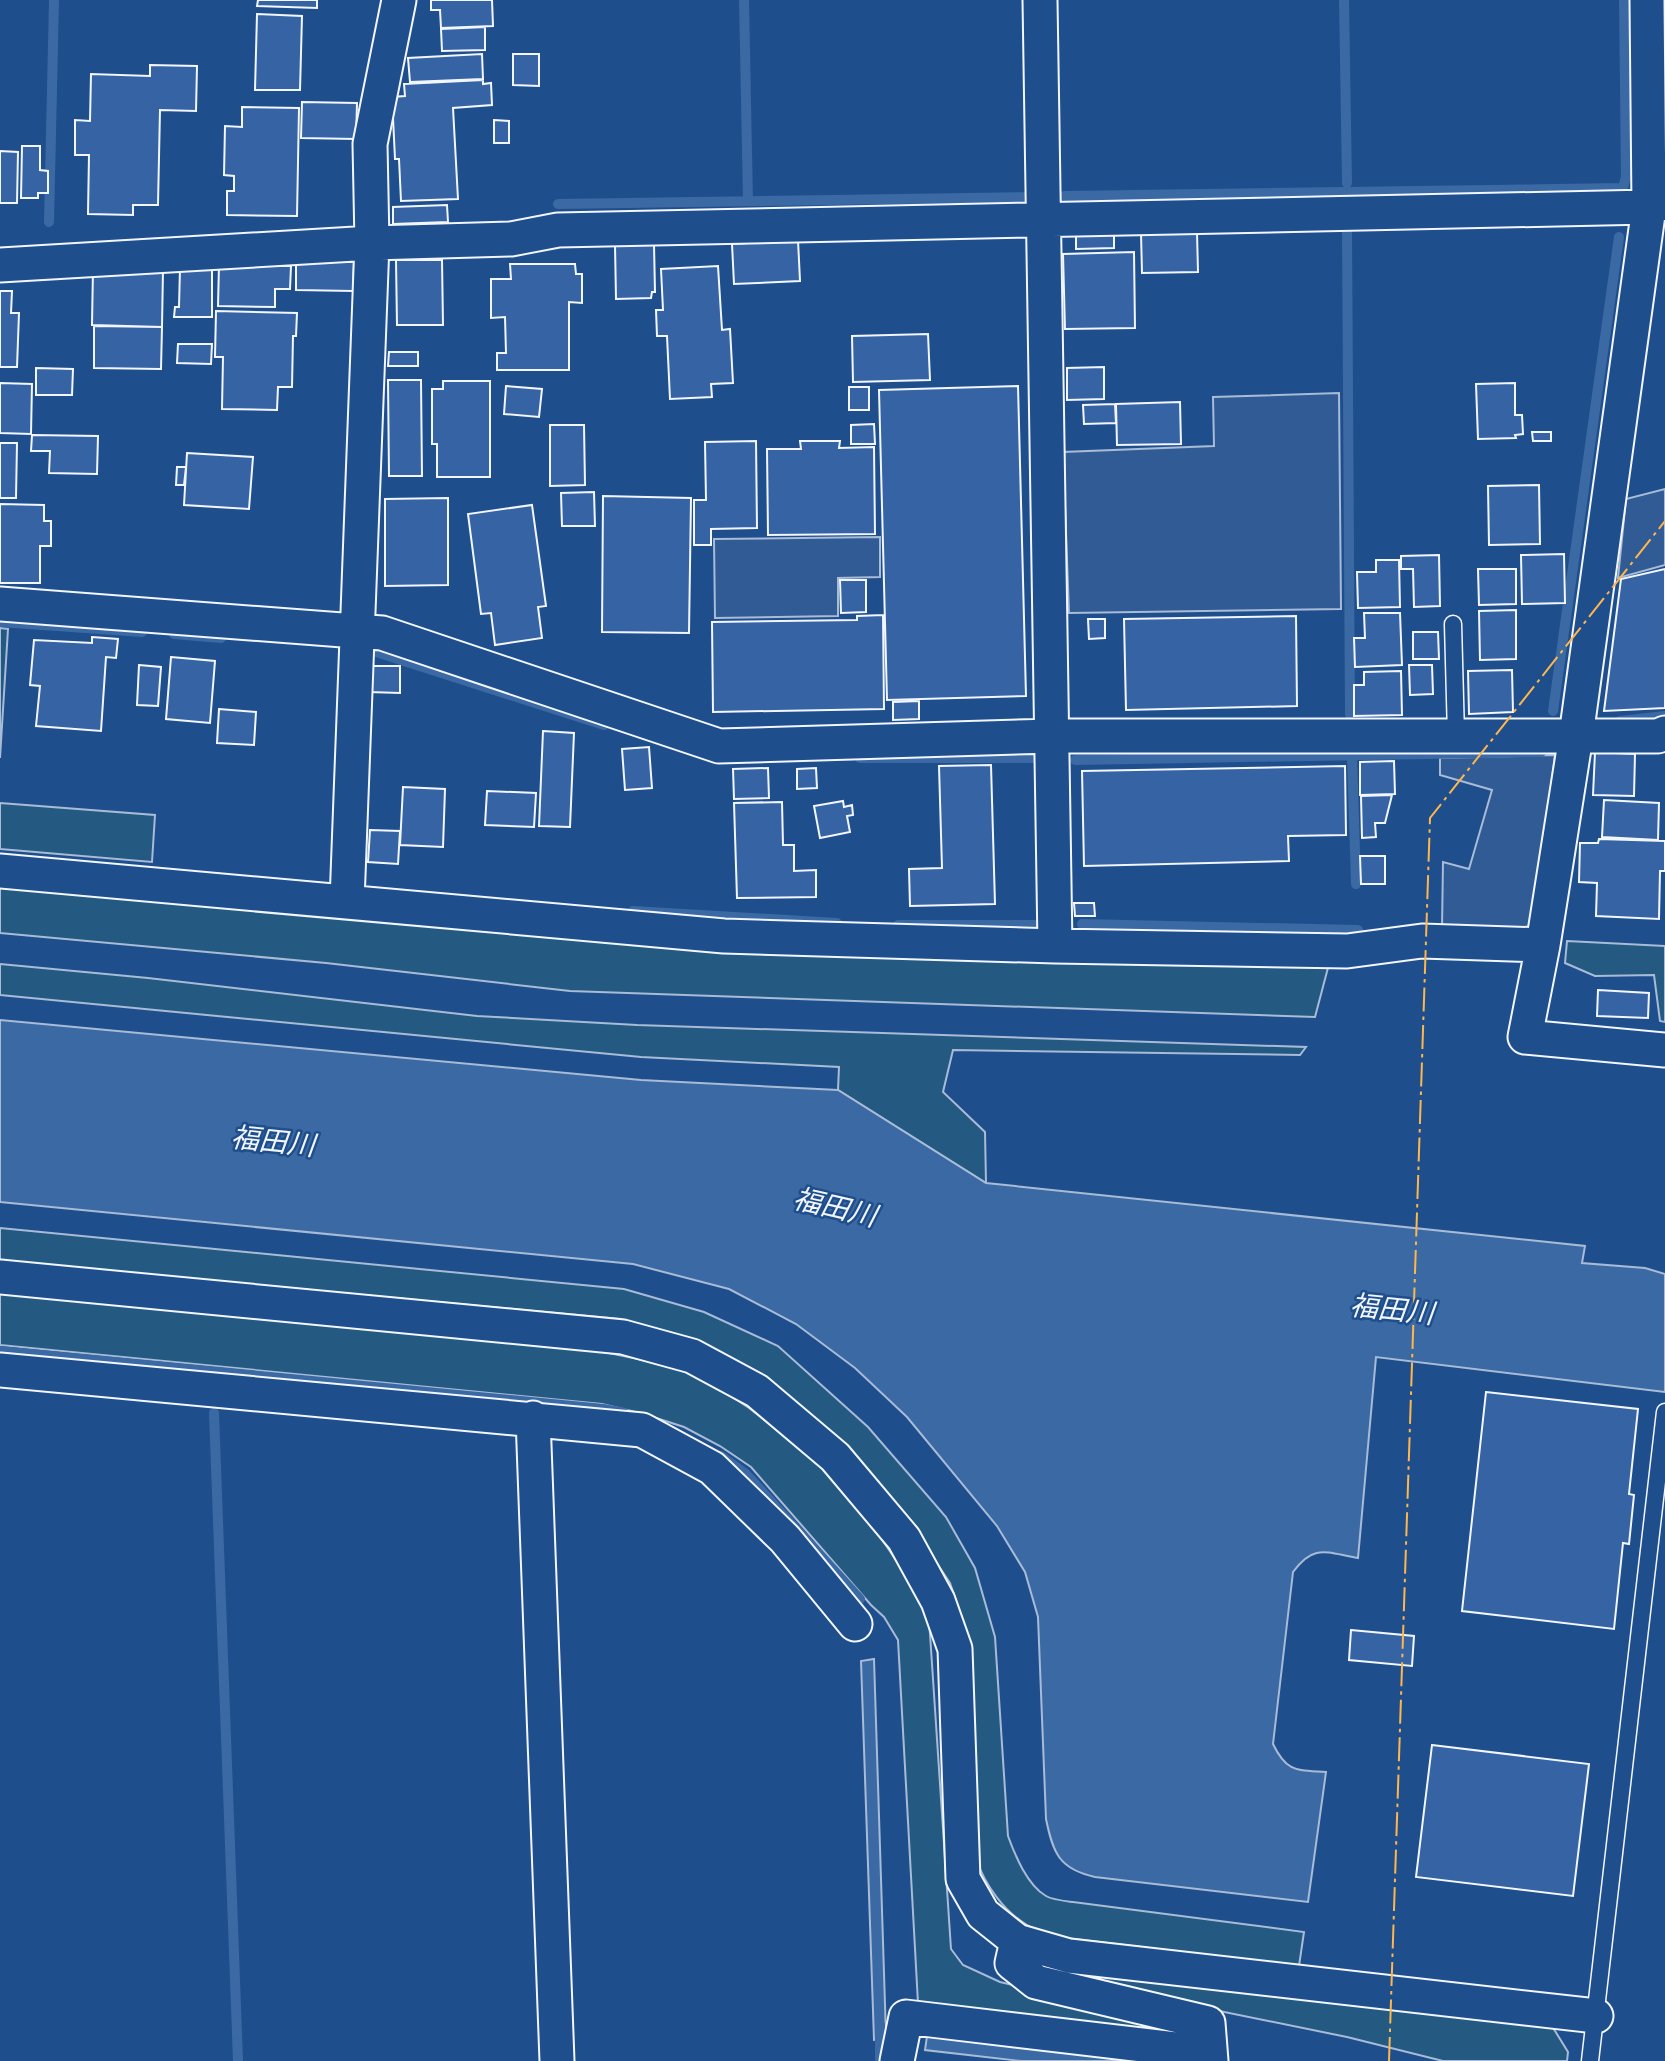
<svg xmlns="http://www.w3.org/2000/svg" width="1665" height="2061" viewBox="0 0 1665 2061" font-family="'Space Grotesk','Noto Sans JP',sans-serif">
<rect width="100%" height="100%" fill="#1f4e8c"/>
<path fill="#245a82" stroke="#a8bbd7" stroke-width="2" d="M 0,628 L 8,629 L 0,758 Z
M 0,803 L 155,815 L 152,862 L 0,849 Z
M 0,882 L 1329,964 L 1315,1017 L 570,991 L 326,963 L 0,933 Z
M 1567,941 L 1665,946 L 1665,1022 L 1660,1021 L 1654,975 L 1595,976 L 1565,963 Z
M 0,964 L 148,978 L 477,1016 L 637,1025 L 1306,1047 L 1300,1055 L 953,1050 L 943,1092 L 985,1132 L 986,1183 L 838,1090 L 839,1067 L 641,1057 L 0,995 Z
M 0,1228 L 624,1289 L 704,1312 L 778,1346 L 868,1427 L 946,1517 L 975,1568 L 995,1637 L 1008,1836 C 1015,1855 1027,1885 1046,1896 C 1053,1900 1065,1901 1073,1902 L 1304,1932 L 1299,1966 L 1058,1937 C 1048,1933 1036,1930 1027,1925 C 1003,1911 985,1884 976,1859 L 970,1642 L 950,1583 L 913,1528 L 691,1341 L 621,1319 L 0,1261 Z
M 0,1291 L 570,1345 L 638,1359 L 699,1375 L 749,1408 L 817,1460 L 881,1538 L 918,1593 L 929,1619 L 951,1949 L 963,1965 L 1000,1982 L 1156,2019 L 1167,2031 L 918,2003 L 898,1640 L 884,1617 L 871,1605 L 751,1467 L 720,1446 L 684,1427 L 644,1414 L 602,1404 L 0,1345 Z
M 1035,1963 L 1552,2026 L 1568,2052 L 1567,2061 L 1443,2061 L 1347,2037 L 1043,1975 Z"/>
<path fill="#305b95" stroke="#a8bbd7" stroke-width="2" d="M 1339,393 L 1341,609 L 1069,613 L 1063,452 L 1214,446 L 1213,397 Z
M 1665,489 L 1665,565 L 1618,578 L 1626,499 Z
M 880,537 L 880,577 L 838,578 L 838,616 L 715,618 L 714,539 Z
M 1555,755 L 1532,932 L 1442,928 L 1443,862 L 1469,869 L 1492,790 L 1440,775 L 1440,758 Z"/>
<path fill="#3b69a3" stroke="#a8bbd7" stroke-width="2" d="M 0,1020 L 641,1080 L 838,1090 L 986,1183 L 1585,1246 L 1582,1263 L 1645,1268 L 1665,1274 L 1665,1392 L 1376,1357 L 1358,1558 C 1327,1553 1314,1543 1293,1572 L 1273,1744 C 1287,1773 1297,1770 1326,1772 L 1308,1902 L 1095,1877 C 1059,1869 1053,1853 1046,1819 L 1038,1617 L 1025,1572 L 997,1526 L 907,1417 L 855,1368 L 796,1324 L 729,1289 L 633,1264 L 0,1202 Z
M 874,1659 L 886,2036 L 874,2040 L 861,1661 Z
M 927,2036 L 1154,2061 L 1021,2061 L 925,2050 Z"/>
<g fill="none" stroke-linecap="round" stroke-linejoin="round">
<path stroke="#3b69a3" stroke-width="10" d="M 744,0 L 748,201
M 1344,0 L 1347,183
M 1064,196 L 1623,188 L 1626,177 L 1624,0
M 558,204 L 1032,197
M 49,222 L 54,0
M 1347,229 L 1350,715
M 0,622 L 142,632
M 174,634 L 221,638
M 373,651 L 604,725
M 1553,711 L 1619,237
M 1620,721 L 1665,716
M 1352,755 L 1356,884
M 860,758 L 1038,758
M 1075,760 L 1541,752
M 633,911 L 837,923
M 1082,924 L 1358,930
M 898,925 L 1037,925
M 0,1351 L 603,1409 L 624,1413
M 214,1413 L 238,2061
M 721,1456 L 746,1474 L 860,1599
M 880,2061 L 880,2025"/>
</g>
<path fill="#3563a3" stroke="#f2f6ff" stroke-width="2" d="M 258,0 L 317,0 L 317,8 L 257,6 Z
M 431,0 L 492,0 L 493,26 L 441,28 L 440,10 L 431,10 Z
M 257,14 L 302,16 L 300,90 L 255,90 Z
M 485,27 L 485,50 L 442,51 L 441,29 Z
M 482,54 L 483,79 L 410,82 L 408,58 Z
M 513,54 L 539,54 L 539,86 L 513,85 Z
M 150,65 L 197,66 L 196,111 L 160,110 L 158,205 L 133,205 L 133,215 L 88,214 L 89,155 L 75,155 L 75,120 L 90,121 L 91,74 L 150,76 Z
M 483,80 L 483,84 L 491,83 L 492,105 L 453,108 L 458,199 L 401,201 L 399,159 L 395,159 L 392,97 L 405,96 L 404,84 Z
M 302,102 L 357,103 L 356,139 L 301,138 Z
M 242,107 L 299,108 L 297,216 L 227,215 L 227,191 L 234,191 L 234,176 L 224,175 L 225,126 L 242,127 Z
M 494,120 L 509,121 L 509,143 L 494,143 Z
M 22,146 L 40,146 L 40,170 L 48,171 L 48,193 L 38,193 L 38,198 L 21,198 Z
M 0,151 L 18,152 L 17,203 L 0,203 Z
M 447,205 L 448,222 L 393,224 L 393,207 Z
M 1197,232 L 1198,272 L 1142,273 L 1141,233 Z
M 1114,233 L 1114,248 L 1076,249 L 1076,234 Z
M 798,240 L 800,281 L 734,284 L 732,244 Z
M 654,244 L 655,292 L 652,292 L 651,298 L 616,299 L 615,245 Z
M 1134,252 L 1135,328 L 1065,329 L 1063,254 Z
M 296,260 L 354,262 L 353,291 L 296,290 Z
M 396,260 L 442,260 L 443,325 L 397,325 Z
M 510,264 L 575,264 L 576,274 L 582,274 L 582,303 L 569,302 L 569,370 L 497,370 L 497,353 L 506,353 L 505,317 L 491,318 L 491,279 L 511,279 Z
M 219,265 L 291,266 L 290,289 L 275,289 L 275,307 L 218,306 Z
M 718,266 L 722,330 L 730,329 L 733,383 L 711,384 L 712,397 L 670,399 L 667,336 L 657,336 L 656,310 L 663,310 L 661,269 Z
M 93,268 L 163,269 L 162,327 L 92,325 Z
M 180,268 L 212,268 L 212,317 L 174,317 L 175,307 L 179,307 Z
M 0,291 L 12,291 L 11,313 L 19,313 L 17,367 L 0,367 Z
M 216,311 L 297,313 L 296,336 L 293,336 L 292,387 L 278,387 L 277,410 L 222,409 L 223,357 L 215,357 Z
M 94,326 L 162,327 L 161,369 L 94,368 Z
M 928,334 L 930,380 L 853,382 L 852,336 Z
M 178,344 L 212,344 L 211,364 L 177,363 Z
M 389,352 L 418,352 L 418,366 L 388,366 Z
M 1104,367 L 1104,399 L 1067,400 L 1067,368 Z
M 36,368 L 73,369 L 72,395 L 36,395 Z
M 388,380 L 421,380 L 422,476 L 389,476 Z
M 443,381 L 490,381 L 490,477 L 437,477 L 437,444 L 432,444 L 432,389 L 443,389 Z
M 0,383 L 32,384 L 31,434 L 0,433 Z
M 1515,383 L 1515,415 L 1522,415 L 1523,434 L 1515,435 L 1516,438 L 1478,439 L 1476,384 Z
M 506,386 L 542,389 L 539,417 L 504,414 Z
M 1018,386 L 1026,696 L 887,700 L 879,390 Z
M 849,387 L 869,387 L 869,410 L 849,410 Z
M 1180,402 L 1181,444 L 1117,445 L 1116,404 Z
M 1115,404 L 1116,423 L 1084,424 L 1083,405 Z
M 874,424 L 875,444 L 851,444 L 851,425 Z
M 550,425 L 584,425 L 585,485 L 550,486 Z
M 1532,432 L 1551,432 L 1551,441 L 1533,441 Z
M 32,435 L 98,436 L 97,474 L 49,473 L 50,451 L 31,451 Z
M 756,441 L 757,528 L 711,529 L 711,545 L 694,545 L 694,500 L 706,500 L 705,442 Z
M 800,441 L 840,441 L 839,448 L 874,447 L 875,534 L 768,535 L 767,449 L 801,449 Z
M 0,443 L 17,443 L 16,498 L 0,498 Z
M 187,453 L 253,457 L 249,509 L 184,505 Z
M 177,467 L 186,467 L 184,485 L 176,485 Z
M 1539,485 L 1540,544 L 1489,545 L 1488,486 Z
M 594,492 L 595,526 L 562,526 L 561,493 Z
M 603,496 L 691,498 L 689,633 L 602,632 Z
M 448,498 L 448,585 L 385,586 L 385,499 Z
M 0,504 L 44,505 L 44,521 L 51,521 L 51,546 L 40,546 L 40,583 L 0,583 Z
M 532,505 L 546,606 L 538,607 L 542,638 L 495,645 L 491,613 L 481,614 L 468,514 Z
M 1564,554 L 1565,603 L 1522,604 L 1521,555 Z
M 1439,555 L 1440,606 L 1414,607 L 1413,569 L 1401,569 L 1401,556 Z
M 1376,560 L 1399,560 L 1400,607 L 1358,608 L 1357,572 L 1376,572 Z
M 1478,569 L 1516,569 L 1516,604 L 1479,605 Z
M 1665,569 L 1665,708 L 1604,711 L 1621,579 Z
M 840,580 L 866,580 L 866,612 L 841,613 Z
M 1516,610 L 1516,659 L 1480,660 L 1479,611 Z
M 1364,613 L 1400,613 L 1402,665 L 1355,667 L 1354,638 L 1365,638 Z
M 883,615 L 884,709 L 713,712 L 712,622 L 857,620 L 857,616 Z
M 1296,616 L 1297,706 L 1126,710 L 1124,619 Z
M 1088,619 L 1105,619 L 1105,638 L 1089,639 Z
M 1413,632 L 1438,632 L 1439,659 L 1413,659 Z
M 92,637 L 118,639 L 116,658 L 106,657 L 101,731 L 36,726 L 40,686 L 30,685 L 34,640 L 92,643 Z
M 171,657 L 215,661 L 210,723 L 166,719 Z
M 139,665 L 161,667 L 158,706 L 137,705 Z
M 1409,665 L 1432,665 L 1433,694 L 1410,695 Z
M 369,666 L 400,666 L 400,693 L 369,692 Z
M 1512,670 L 1513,712 L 1469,714 L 1468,671 Z
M 1401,671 L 1402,715 L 1354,716 L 1354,685 L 1364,685 L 1364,672 Z
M 919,701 L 919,719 L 893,720 L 893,702 Z
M 219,709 L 256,712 L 254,745 L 217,743 Z
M 543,731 L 574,733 L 570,827 L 539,826 Z
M 649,747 L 652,788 L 625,790 L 622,749 Z
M 1595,752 L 1635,754 L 1634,796 L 1593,795 Z
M 1394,761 L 1395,794 L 1360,795 L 1360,762 Z
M 991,765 L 995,904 L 910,906 L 909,869 L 942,868 L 939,766 Z
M 1345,766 L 1346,835 L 1288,836 L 1289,861 L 1084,866 L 1082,771 Z
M 768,768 L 769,798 L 734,799 L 733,769 Z
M 816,768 L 817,788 L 797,789 L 797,769 Z
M 403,787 L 445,789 L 443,847 L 400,845 Z
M 487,791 L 536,793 L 534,827 L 485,825 Z
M 1392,795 L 1385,823 L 1375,823 L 1376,837 L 1362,838 L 1361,796 Z
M 1604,800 L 1659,803 L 1658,840 L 1602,837 Z
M 843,801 L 844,807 L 852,805 L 853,815 L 847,816 L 850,832 L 820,838 L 814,806 Z
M 782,802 L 783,845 L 794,845 L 794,871 L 816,870 L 816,897 L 737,898 L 734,803 Z
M 370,830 L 400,831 L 398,864 L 368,862 Z
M 1599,839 L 1665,841 L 1665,871 L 1660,871 L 1659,919 L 1596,916 L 1597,883 L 1579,882 L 1580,843 L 1598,843 Z
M 1360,856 L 1385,856 L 1385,884 L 1361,884 Z
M 1074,903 L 1094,903 L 1095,916 L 1075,916 Z
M 1598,990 L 1649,993 L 1648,1018 L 1597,1016 Z
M 1486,1392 L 1638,1409 L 1629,1494 L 1634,1495 L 1629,1544 L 1623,1543 L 1614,1629 L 1462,1611 Z
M 1351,1630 L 1414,1636 L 1412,1666 L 1349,1660 Z
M 1432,1745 L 1589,1764 L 1573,1896 L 1416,1877 Z"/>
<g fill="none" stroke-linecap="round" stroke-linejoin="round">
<defs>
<path id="service" d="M 1453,624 L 1456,736
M 1590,2061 L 1665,1412"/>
<path id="minor" d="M 1040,0 L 1055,946
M 1647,0 L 1649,207 L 1576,736 L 1543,945 L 1525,1037 L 1665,1050
M 0,265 L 372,243 L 511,239 L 558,230 L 1649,207 L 1665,203
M 0,604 L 382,633 L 719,746 L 1053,736 L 1658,736 L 1665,733
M 0,871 L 724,936 L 1055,946 L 1347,951 L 1422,941 L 1543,945
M 347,902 L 372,243 L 370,144 L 399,0
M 0,1277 L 623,1337 L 692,1356 L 757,1391 L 835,1457 L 904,1539 L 938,1601 L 955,1649 L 963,1879 L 983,1914 L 1017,1941 L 1069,1956 L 1596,2016
M 0,1370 L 642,1430 L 712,1468 L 785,1539 L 855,1624
M 533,1418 L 557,2061
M 1017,1941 L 1012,1963 L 1036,1982 L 1208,2023 L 1211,2061
M 897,2061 L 906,2017 L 1210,2053"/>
</defs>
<use href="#service" stroke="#f2f6ff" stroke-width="19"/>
<use href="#minor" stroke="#f2f6ff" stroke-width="37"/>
<use href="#service" stroke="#1f4e8c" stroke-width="16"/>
<use href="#minor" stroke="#1f4e8c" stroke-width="33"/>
<path stroke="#ffb74d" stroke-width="2" stroke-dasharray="24 5 3.5 5" stroke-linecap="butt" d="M 1389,2061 L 1430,818 L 1665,521"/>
</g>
<g text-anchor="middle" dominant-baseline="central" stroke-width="5" stroke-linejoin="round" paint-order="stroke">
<g font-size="28" font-style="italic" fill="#f2f6ff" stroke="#1f4e8c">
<text transform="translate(273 1141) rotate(6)">福田川</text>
<text transform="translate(835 1207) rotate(13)">福田川</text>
<text transform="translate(1392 1309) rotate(6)">福田川</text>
</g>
</g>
</svg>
